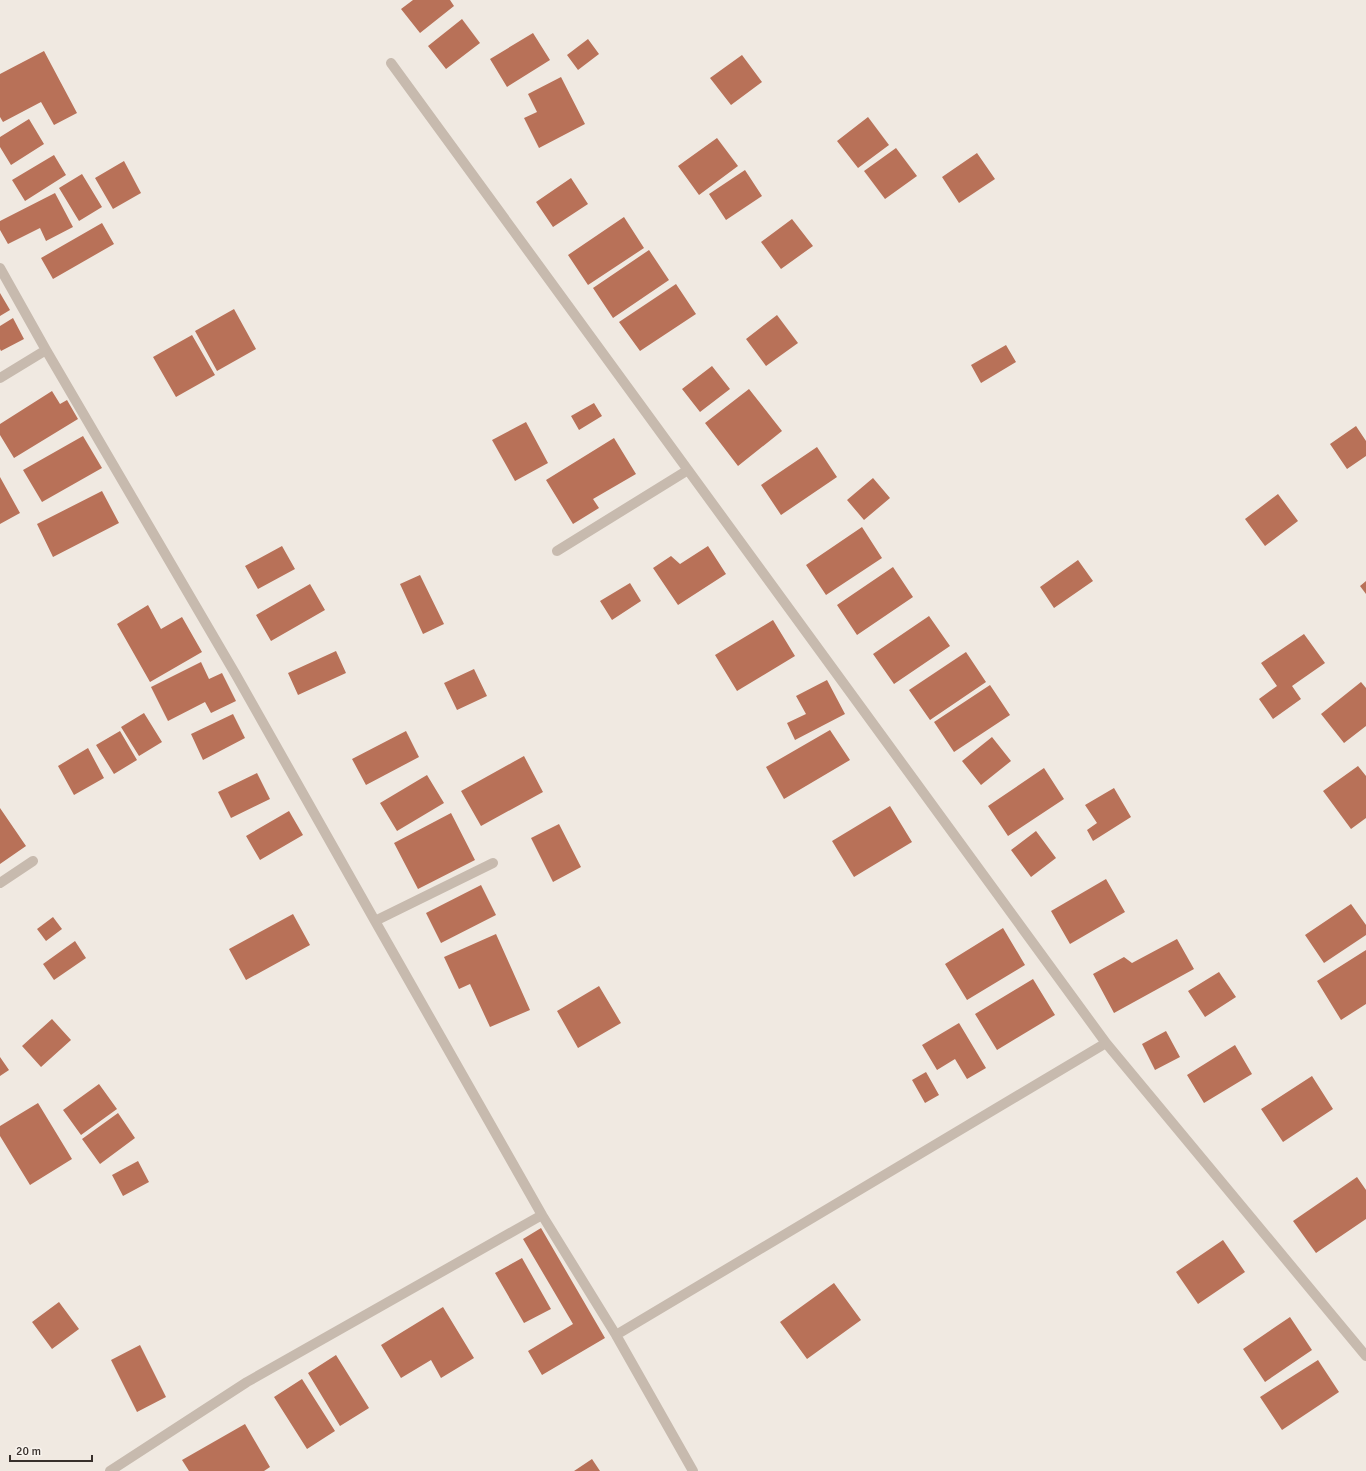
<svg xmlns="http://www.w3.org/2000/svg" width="1366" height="1471" viewBox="0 0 1366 1471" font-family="Signika,sans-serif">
<rect width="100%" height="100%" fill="#f0e9e1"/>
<path fill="#b87158" d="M 413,0 L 450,0 L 454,6 L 420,33 L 401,9 Z
M 462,19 L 480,43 L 446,69 L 428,46 Z
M 533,33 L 550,60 L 507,87 L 490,59 Z
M 588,39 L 599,54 L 578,70 L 567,55 Z
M 44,51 L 77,113 L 54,125 L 41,102 L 3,122 L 0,117 L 0,74 Z
M 742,55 L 762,82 L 731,105 L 710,78 Z
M 561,77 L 585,124 L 539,148 L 524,118 L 537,112 L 528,94 Z
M 868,117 L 889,145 L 858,168 L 837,141 Z
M 29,119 L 44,144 L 11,165 L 0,147 L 0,137 Z
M 717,138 L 738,166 L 699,195 L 678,166 Z
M 896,148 L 917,176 L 885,199 L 864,171 Z
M 977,153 L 995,179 L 959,203 L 942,177 Z
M 54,155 L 66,175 L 25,201 L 12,180 Z
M 124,161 L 141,193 L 113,209 L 95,178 Z
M 745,170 L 762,196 L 726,220 L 709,194 Z
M 82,174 L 102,207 L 79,221 L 59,188 Z
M 571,178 L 588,204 L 553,227 L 536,202 Z
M 55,193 L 73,227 L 46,241 L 40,228 L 8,244 L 0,230 L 0,221 Z
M 624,217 L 644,248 L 588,285 L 568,255 Z
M 792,219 L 813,246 L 781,269 L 761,242 Z
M 102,223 L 114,244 L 53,279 L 41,258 Z
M 649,250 L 669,280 L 613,318 L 593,288 Z
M 676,284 L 696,314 L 640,351 L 619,322 Z
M 0,293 L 10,310 L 0,316 Z
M 234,309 L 256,349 L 217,371 L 195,331 Z
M 777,315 L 798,343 L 766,366 L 746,339 Z
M 13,318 L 24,339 L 1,351 L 0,349 L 0,326 Z
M 192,335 L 215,375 L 176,397 L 153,357 Z
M 1006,345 L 1016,362 L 981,383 L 971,365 Z
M 712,366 L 730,389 L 700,412 L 682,389 Z
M 749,389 L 782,431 L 738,466 L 705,423 Z
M 52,391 L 60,404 L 67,400 L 78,419 L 14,458 L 0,435 L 0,424 Z
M 594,403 L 602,416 L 579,430 L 571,416 Z
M 526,422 L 548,463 L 515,481 L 492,440 Z
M 1356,426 L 1366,441 L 1366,456 L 1347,469 L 1330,444 Z
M 83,436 L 102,468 L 42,502 L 23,470 Z
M 614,438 L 636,474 L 593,499 L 599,508 L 573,524 L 546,480 Z
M 817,447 L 837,477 L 781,515 L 761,485 Z
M 0,477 L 20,513 L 0,524 Z
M 873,478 L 890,498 L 864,520 L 847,500 Z
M 102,491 L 119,523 L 53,557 L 37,524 Z
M 1278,494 L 1298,521 L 1265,546 L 1245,519 Z
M 862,527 L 882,558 L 826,595 L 806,565 Z
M 282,546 L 295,569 L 258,589 L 245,566 Z
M 708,546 L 726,574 L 678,605 L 653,568 L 671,556 L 680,564 Z
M 1078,560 L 1093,581 L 1054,608 L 1040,587 Z
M 893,567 L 913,597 L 857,635 L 837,605 Z
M 420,575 L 444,624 L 423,634 L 400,584 Z
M 1366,581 L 1366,594 L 1360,586 Z
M 630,583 L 641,601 L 612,620 L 600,601 Z
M 310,584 L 325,610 L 271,641 L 256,615 Z
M 148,605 L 161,629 L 182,617 L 202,652 L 150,682 L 117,624 Z
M 929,616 L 950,646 L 894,684 L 873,654 Z
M 773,620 L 795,656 L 737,691 L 715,655 Z
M 1304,634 L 1325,663 L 1292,686 L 1301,699 L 1273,719 L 1259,699 L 1277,686 L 1261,663 Z
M 336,651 L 346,673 L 298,695 L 288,673 Z
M 966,652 L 986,682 L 930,720 L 909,690 Z
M 201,662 L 209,679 L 222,673 L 236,701 L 211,713 L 205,702 L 168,721 L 151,687 Z
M 474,669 L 487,696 L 457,710 L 444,683 Z
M 827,680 L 845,714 L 795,740 L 787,723 L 806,714 L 796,696 Z
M 1361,682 L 1366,688 L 1366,726 L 1344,743 L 1321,714 Z
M 990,685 L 1010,715 L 954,752 L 934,722 Z
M 144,713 L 162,742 L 139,756 L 121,727 Z
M 233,714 L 245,738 L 203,760 L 191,734 Z
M 830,730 L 850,760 L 784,799 L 766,767 Z
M 120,731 L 137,760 L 114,774 L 96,745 Z
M 406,731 L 419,757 L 366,785 L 352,759 Z
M 992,737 L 1011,761 L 981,785 L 962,761 Z
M 88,748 L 104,778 L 74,795 L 58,766 Z
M 524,756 L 543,792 L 481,826 L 461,791 Z
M 1358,766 L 1366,776 L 1366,818 L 1351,829 L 1323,791 Z
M 1044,768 L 1064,799 L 1008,836 L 988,806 Z
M 257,773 L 270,799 L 231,818 L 218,792 Z
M 427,775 L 444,803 L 397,831 L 380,803 Z
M 1114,788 L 1131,817 L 1093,841 L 1087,830 L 1097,823 L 1085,805 Z
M 890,806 L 912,842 L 854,877 L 832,841 Z
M 0,808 L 26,846 L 0,864 Z
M 289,811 L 303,835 L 260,860 L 246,836 Z
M 451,813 L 475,860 L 418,889 L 394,843 Z
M 559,824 L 581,867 L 553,882 L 531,838 Z
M 1036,831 L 1056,858 L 1031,877 L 1011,850 Z
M 1106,879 L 1125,912 L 1070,944 L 1051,911 Z
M 481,885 L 496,915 L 441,943 L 426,913 Z
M 1351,904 L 1366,925 L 1366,935 L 1324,963 L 1305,935 Z
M 293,914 L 310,945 L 246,980 L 229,949 Z
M 53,917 L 62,929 L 46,941 L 37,929 Z
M 1003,928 L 1025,965 L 967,1000 L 945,964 Z
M 496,934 L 530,1010 L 490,1027 L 470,984 L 459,989 L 444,957 Z
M 1177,939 L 1194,969 L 1114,1013 L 1093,974 L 1124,957 L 1132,963 Z
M 75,941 L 86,958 L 54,980 L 43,964 Z
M 1366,950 L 1366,1004 L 1341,1020 L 1317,981 Z
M 1219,972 L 1236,997 L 1205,1017 L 1188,991 Z
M 1033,979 L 1055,1015 L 997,1050 L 975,1014 Z
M 599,986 L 621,1023 L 578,1048 L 557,1011 Z
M 52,1019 L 71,1040 L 41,1067 L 22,1046 Z
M 959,1023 L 986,1068 L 967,1079 L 955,1059 L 937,1070 L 922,1045 Z
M 1166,1031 L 1180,1057 L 1155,1070 L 1142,1044 Z
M 1235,1045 L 1252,1074 L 1204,1103 L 1187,1075 Z
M 0,1057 L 9,1070 L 0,1076 Z
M 926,1072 L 939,1095 L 925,1103 L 912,1080 Z
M 1312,1076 L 1333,1109 L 1283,1142 L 1261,1109 Z
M 99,1084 L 117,1109 L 81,1135 L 63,1110 Z
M 38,1103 L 72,1159 L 30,1185 L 0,1136 L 0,1126 Z
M 118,1113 L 135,1138 L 100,1164 L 82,1139 Z
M 138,1161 L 149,1182 L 123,1196 L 112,1175 Z
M 1357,1177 L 1366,1190 L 1366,1219 L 1316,1253 L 1293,1221 Z
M 541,1228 L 605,1338 L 542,1375 L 528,1351 L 573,1324 L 523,1239 Z
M 1223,1240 L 1245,1272 L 1198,1304 L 1176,1272 Z
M 522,1258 L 551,1309 L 524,1323 L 495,1273 Z
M 834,1283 L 861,1320 L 807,1359 L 780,1322 Z
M 59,1302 L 79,1329 L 52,1349 L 32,1322 Z
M 443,1307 L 474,1358 L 441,1378 L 431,1360 L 401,1378 L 381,1345 Z
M 1290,1317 L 1312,1350 L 1265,1382 L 1243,1349 Z
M 140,1345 L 166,1397 L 137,1412 L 111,1360 Z
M 336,1355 L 369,1408 L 340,1426 L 308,1373 Z
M 1318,1360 L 1339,1392 L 1282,1430 L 1260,1397 Z
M 302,1379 L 335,1431 L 307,1449 L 274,1397 Z
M 245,1424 L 270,1467 L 264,1471 L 189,1471 L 182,1460 Z
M 592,1459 L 600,1471 L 574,1471 Z"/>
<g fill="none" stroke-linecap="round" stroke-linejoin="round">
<path stroke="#c7baae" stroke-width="10" d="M 391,63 L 1106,1043
M 0,268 L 46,350 L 236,675 L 375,921 L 542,1215
M 0,378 L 46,350
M 557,551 L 688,470
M 0,883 L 33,861
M 375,921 L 493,863
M 616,1335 L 1106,1043 L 1366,1356
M 110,1471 L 247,1382 L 542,1215 L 616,1335 L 693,1471"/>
</g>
<path d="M10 1455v6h82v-6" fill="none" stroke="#372f2b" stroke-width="2"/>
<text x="16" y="1455" font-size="12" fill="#372f2b" stroke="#f8f3ed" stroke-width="3" paint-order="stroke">20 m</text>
</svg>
